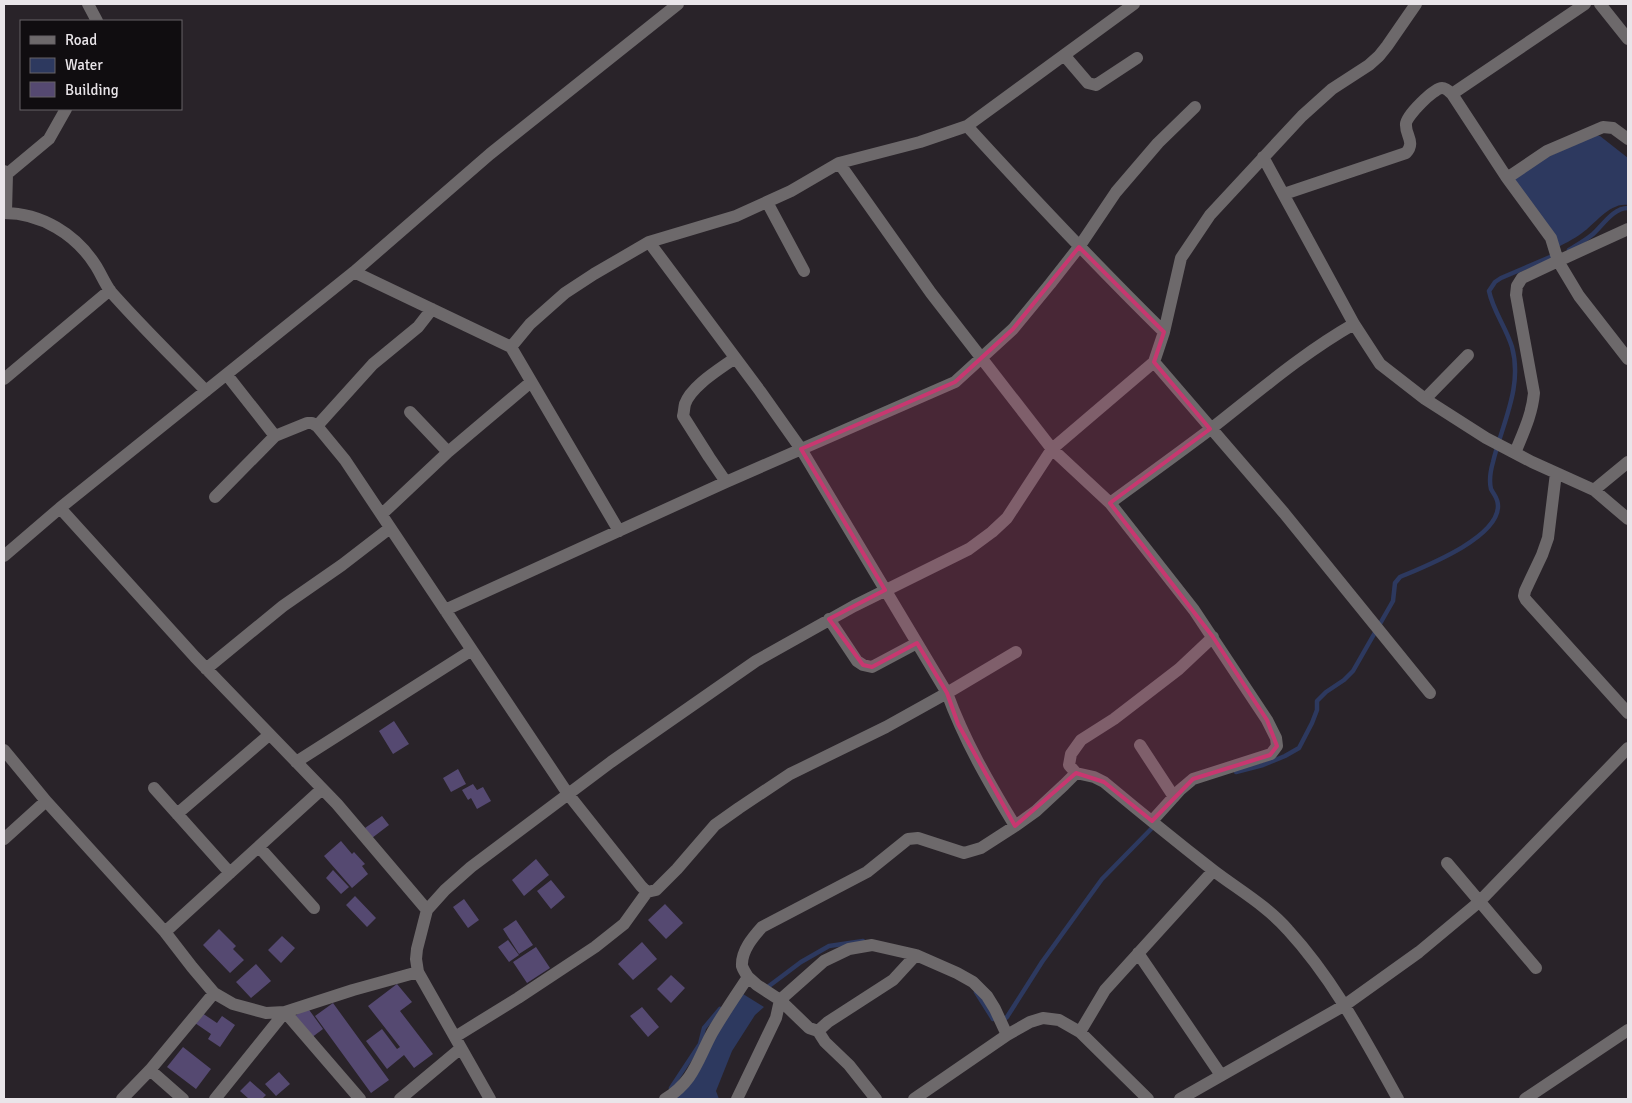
<svg xmlns="http://www.w3.org/2000/svg" width="1632" height="1103" viewBox="0 0 1632 1103" font-family="Signika,sans-serif">
<rect width="100%" height="100%" fill="#292329"/>
<path fill="#2d395f" d="M 1596,135 L 1600,136 L 1628,158 L 1628,205 C 1610,202 1595,224 1582,233 C 1573,240 1563,244 1553,250 L 1510,180 L 1532,164 Z
M 743,994 L 764,1007 L 755,1015 L 732,1051 L 716,1091 L 719,1099 L 672,1099 Z"/>
<g fill="none" stroke-linecap="round" stroke-linejoin="round">
<path stroke="#2d395f" stroke-width="4.5" d="M 1569,250 C 1577,245 1586,240 1593,234 C 1603,225 1613,208 1628,208
M 1236,772 L 1263,765 L 1285,756 L 1299,748 L 1312,723 L 1317,710 L 1317,701 L 1326,692 L 1344,680 L 1353,671 L 1393,601 L 1395,583 L 1400,577 C 1426,566 1498,538 1498,506 C 1498,498 1494,495 1491,489 C 1489,481 1491,469 1493,462 C 1502,424 1523,387 1512,347 C 1506,327 1493,311 1489,291 L 1495,282 L 1501,278 L 1555,255
M 765,989 L 801,962 L 829,946 L 863,941
M 976,992 L 993,1019
M 1002,1021 L 1007,1017 L 1042,962 L 1102,879 L 1155,825
M 671,1088 L 700,1044 L 704,1028 L 720,1009"/>
</g>
<path fill="#554971" d="M 394,721 L 409,744 L 393,754 L 379,731 Z
M 458,769 L 466,784 L 451,792 L 443,778 Z
M 473,784 L 477,790 L 483,787 L 491,801 L 477,809 L 471,798 L 468,800 L 462,790 Z
M 382,816 L 389,825 L 372,838 L 365,828 Z
M 341,841 L 352,854 L 354,852 L 365,864 L 362,866 L 368,874 L 352,888 L 324,856 Z
M 536,859 L 549,875 L 524,896 L 512,880 Z
M 333,870 L 349,887 L 341,894 L 326,878 Z
M 551,880 L 565,897 L 551,909 L 537,891 Z
M 355,896 L 376,918 L 367,927 L 346,905 Z
M 464,899 L 479,920 L 468,928 L 453,907 Z
M 665,904 L 683,923 L 666,939 L 648,920 Z
M 516,920 L 533,945 L 519,954 L 503,929 Z
M 219,929 L 236,946 L 233,949 L 244,960 L 230,973 L 203,945 Z
M 282,936 L 295,948 L 281,963 L 268,950 Z
M 508,940 L 519,955 L 509,962 L 498,947 Z
M 642,942 L 657,959 L 633,980 L 618,964 Z
M 536,947 L 550,968 L 527,983 L 513,962 Z
M 256,964 L 271,981 L 251,998 L 236,982 Z
M 671,975 L 685,988 L 671,1003 L 657,989 Z
M 397,984 L 412,1002 L 400,1011 L 433,1054 L 414,1068 L 404,1055 L 387,1069 L 366,1041 L 382,1029 L 397,1049 L 400,1047 L 368,1006 Z
M 333,1003 L 389,1080 L 371,1093 L 315,1016 Z
M 307,1007 L 323,1029 L 311,1038 L 295,1016 Z
M 642,1007 L 659,1027 L 648,1037 L 630,1016 Z
M 202,1013 L 217,1023 L 222,1016 L 235,1025 L 220,1047 L 208,1039 L 211,1034 L 195,1023 Z
M 183,1047 L 211,1069 L 196,1089 L 167,1067 Z
M 279,1072 L 290,1084 L 276,1096 L 265,1084 Z
M 250,1081 L 266,1095 L 262,1099 L 249,1099 L 240,1091 Z"/>
<g fill="none" stroke-linecap="round" stroke-linejoin="round">
<path stroke="#6d696b" stroke-width="12" d="M 88,4 L 97,21
M 1600,4 L 1628,39
M 1064,55 L 1088,83 L 1096,85 L 1137,58
M 967,126 C 1031,196 1096,265 1164,332
M 1628,139 L 1613,128 L 1603,127 L 1547,151 L 1507,178 L 1551,238 L 1558,261 L 1628,229
M 1263,157 L 1354,324 L 1380,364 L 1425,399 L 1486,438 L 1532,462 L 1594,490 L 1628,519
M 839,163 L 931,293 L 1052,449 L 1110,503 L 1194,610 L 1267,720 L 1276,738 L 1277,746 L 1271,754 L 1193,779 L 1180,790 L 1152,821
M 4,171 L 7,174 L 6,212
M 7,174 L 49,139 L 66,109
M 1507,178 L 1452,94 L 1585,4
M 1284,194 L 1406,153 C 1416,142 1405,135 1406,124 C 1406,116 1434,88 1442,88 C 1446,88 1449,91 1452,94
M 767,202 L 804,271
M 4,213 C 41,213 76,234 96,266 C 101,274 105,284 111,292 C 141,326 175,359 206,391
M 354,272 L 511,347 L 530,324 L 565,293 L 594,274 L 649,242 L 736,216 L 791,191 L 839,163 L 920,142 L 967,126 L 1134,4
M 511,347 L 619,531
M 1154,362 L 1284,513 L 1430,693
M 227,375 L 275,436 L 307,423 L 312,423 L 317,426 L 345,460 L 568,794 L 641,886 L 647,892 L 656,890 L 677,869 L 715,825 L 739,808 L 790,774 L 886,727 L 947,693 L 801,449 L 760,391 L 649,242
M 4,379 L 110,290
M 1425,399 L 1468,355
M 317,426 L 373,364 L 418,327 L 432,309
M 448,452 L 531,382
M 1515,453 C 1523,433 1532,415 1534,393 L 1516,295 L 1517,286 L 1522,278 L 1558,261 L 1579,296 L 1628,359
M 1556,473 L 1548,538 L 1542,555 L 1525,591 L 1524,596 L 1526,600 L 1628,713
M 726,482 L 709,457 L 683,416 C 684,413 684,408 685,404 C 691,386 720,369 735,358
M 1594,490 L 1628,462
M 215,497 L 275,436
M 1110,503 C 1144,478 1179,453 1212,428 C 1258,392 1303,353 1354,324
M 60,508 L 195,657 L 337,804 L 427,910
M 382,514 L 448,452 L 410,412
M 4,556 L 60,508 L 354,272 L 490,154 L 678,4
M 445,610 L 726,482 L 955,382 L 1013,329 L 1050,284 L 1079,247 L 1116,192 L 1158,143 L 1195,107
M 829,619 L 857,661 L 863,665 L 872,667 L 917,643
M 206,669 L 283,606 L 342,565 L 390,528
M 1140,745 L 1174,797
M 4,750 L 46,801 L 165,932 L 192,967 L 214,993 L 233,1004 L 266,1013 L 285,1012 L 353,990 L 418,972
M 296,762 L 472,650
M 1076,773 L 1069,765 L 1071,754 L 1081,740 L 1114,719 L 1179,669 L 1213,637
M 154,788 L 230,873
M 177,814 L 269,735
M 1015,826 C 989,783 964,740 947,693 L 1016,652
M 4,839 L 46,801
M 259,847 L 314,908
M 1447,863 L 1536,968
M 165,932 L 322,789
M 1138,953 L 1221,1075
M 748,977 L 757,985 L 780,1000 L 824,961 L 849,949 L 872,945 L 916,955 L 957,973 L 973,982 L 987,996 L 995,1009 L 1007,1035
M 818,1031 L 825,1042 L 849,1065 L 876,1099
M 1080,1032 L 1105,990 L 1213,871
M 455,1037 L 518,998 L 595,947 L 624,924 L 647,892
M 150,1070 L 183,1099
M 122,1099 L 150,1070 L 214,993
M 215,1099 L 285,1012 L 360,1099
M 400,1099 L 461,1048
M 490,1099 L 418,972 L 416,959 L 417,949 L 427,910 L 445,890 L 471,867 L 611,762 L 756,661 L 854,606 L 969,549 L 992,532 L 1007,518 L 1052,449 L 1154,362 L 1164,332 L 1181,258 L 1210,215 L 1302,116 L 1332,89 L 1369,65 L 1379,56 L 1387,46 L 1416,4
M 665,1099 C 694,1081 697,1061 712,1033 C 723,1014 736,995 748,977 C 746,974 743,969 742,966 C 741,951 753,937 762,927 L 867,872 L 908,839 L 918,838 L 964,853 L 981,848 L 1015,826 L 1036,811 L 1064,785 L 1076,773 L 1094,777 L 1104,782 C 1140,812 1177,842 1214,871 C 1239,890 1267,906 1288,930 C 1334,980 1365,1040 1398,1099
M 737,1099 L 776,1018 L 780,1000 L 809,1028 L 818,1031 L 828,1022 L 893,980 L 916,955
M 914,1099 L 1007,1035 L 1030,1022 L 1043,1018 L 1059,1020 L 1080,1032 L 1148,1099
M 1180,1099 L 1345,1005 L 1419,952 L 1479,902 L 1628,748
M 1525,1099 L 1628,1030"/>
</g>
<path fill="#c83770" fill-opacity="0.2" stroke="#c83770" stroke-width="4" stroke-linejoin="round" d="M 1079,247 L 1164,332 L 1154,362 L 1210,429 L 1110,503 L 1213,637 L 1267,720 L 1277,746 L 1270,755 L 1193,779 L 1152,821 L 1104,782 L 1076,773 L 1015,826 L 958,724 L 947,693 L 917,643 L 872,667 L 863,665 L 829,619 L 885,590 L 801,449 L 955,382 L 1013,329 Z"/>
<rect width="1632" height="1103" fill="none" stroke="#e9e5e9" stroke-width="10"/>
<rect x="20" y="20" width="162" height="90" fill="#100d10" stroke="#676367"/>
<rect x="30" y="36" width="25" height="8" fill="#6d696b" stroke="#676367"/>
<text x="65" y="45" font-size="15" fill="#e9e5e9">Road</text>
<rect x="30" y="58" width="25" height="15" fill="#2d395f" stroke="#676367"/>
<text x="65" y="70" font-size="15" fill="#e9e5e9">Water</text>
<rect x="30" y="82" width="25" height="15" fill="#554971" stroke="#676367"/>
<text x="65" y="95" font-size="15" fill="#e9e5e9">Building</text>
</svg>
